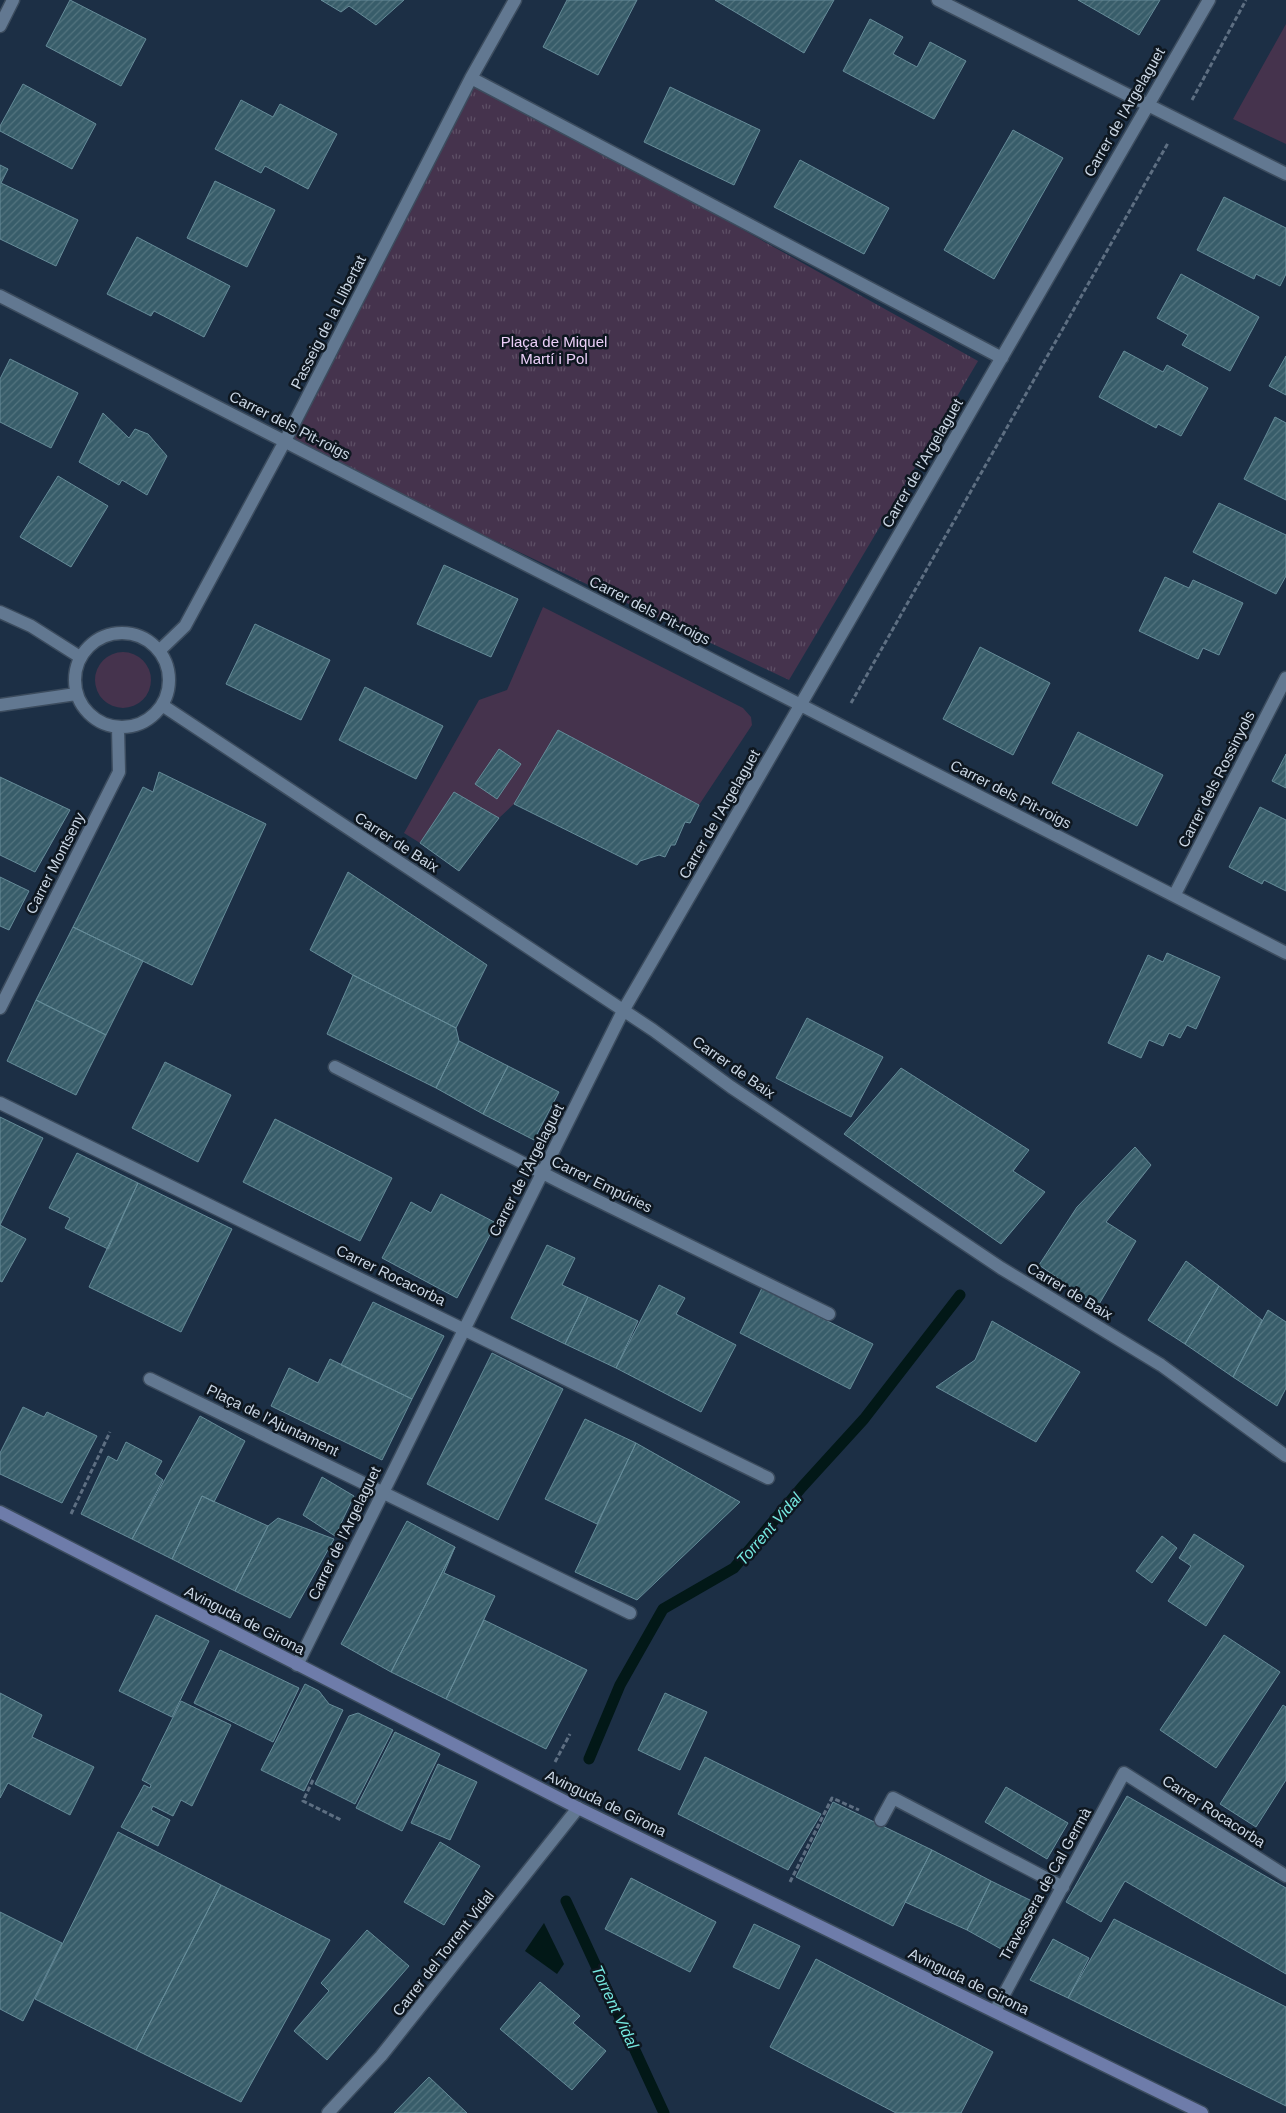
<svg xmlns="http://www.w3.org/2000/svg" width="1286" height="2113" viewBox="0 0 1286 2113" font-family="Helvetica,sans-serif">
<defs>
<pattern id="park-tufts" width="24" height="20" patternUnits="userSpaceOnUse" patternTransform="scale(1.25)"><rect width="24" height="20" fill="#45334d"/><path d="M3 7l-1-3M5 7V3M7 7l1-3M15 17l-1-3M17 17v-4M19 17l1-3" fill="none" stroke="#5e5066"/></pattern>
<pattern id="building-hatch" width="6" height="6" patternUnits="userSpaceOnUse" patternTransform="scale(1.25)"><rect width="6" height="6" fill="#385d6a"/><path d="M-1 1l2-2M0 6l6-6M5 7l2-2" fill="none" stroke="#53747f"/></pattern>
</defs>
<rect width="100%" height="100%" fill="#1c2f45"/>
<path fill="#45334d" d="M 1286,24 L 1286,144 L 1233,119 Z
M 543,607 L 743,708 L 751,717 L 752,725 L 699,805 L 558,730 L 514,804 L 499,818 L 454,793 L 420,843 L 404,833 L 479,700 L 507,690 Z
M95 680a28 28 0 1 1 56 0a28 28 0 1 1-56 0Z"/>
<path fill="url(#park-tufts)" d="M 471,78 L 978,361 L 789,680 L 285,441 Z"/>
<path fill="#021817" d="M 544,1923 L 564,1964 L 557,1974 L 525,1951 Z"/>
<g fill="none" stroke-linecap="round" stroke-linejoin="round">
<path stroke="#021817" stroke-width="11" d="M 589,1759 L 620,1685 L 663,1609 L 734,1568 L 802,1487 L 864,1419 L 960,1295
M 566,1901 L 664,2113"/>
</g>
<path fill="url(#building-hatch)" stroke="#668c99" d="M 70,0 L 146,39 L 121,86 L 46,46 Z
M 321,0 L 404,0 L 376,25 L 349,6 L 341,12 Z
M 567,0 L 637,0 L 598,75 L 543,47 Z
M 715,0 L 834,0 L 804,53 Z
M 1078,0 L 1160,0 L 1139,35 Z
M 870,19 L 903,37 L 893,54 L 917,67 L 930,42 L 966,61 L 934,119 L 843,71 Z
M 23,84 L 96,124 L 72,169 L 0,131 L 0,126 Z
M 670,87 L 760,130 L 734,185 L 644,142 Z
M 241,100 L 273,117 L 280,104 L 337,134 L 308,189 L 265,166 L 261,173 L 215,149 Z
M 1013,130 L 1063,158 L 994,279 L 944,250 Z
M 800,160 L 889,208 L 864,254 L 774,207 Z
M 0,165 L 8,169 L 1,183 L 78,220 L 56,266 L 0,239 Z
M 215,181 L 275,210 L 247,267 L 187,238 Z
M 1224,197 L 1286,228 L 1286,274 L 1280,286 L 1256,274 L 1254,279 L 1197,250 Z
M 137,237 L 230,286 L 204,337 L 154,311 L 151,316 L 107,294 Z
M 1181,274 L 1259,317 L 1230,371 L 1182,345 L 1188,335 L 1157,318 Z
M 1124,351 L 1163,372 L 1167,365 L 1208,388 L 1181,436 L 1158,424 L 1156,428 L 1099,397 Z
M 1286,356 L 1286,395 L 1269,386 Z
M 10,359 L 78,393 L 51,448 L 0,422 L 0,379 Z
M 103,413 L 129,438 L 135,429 L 148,434 L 167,456 L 147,495 L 122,480 L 119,485 L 79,462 Z
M 1275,417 L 1286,423 L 1286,500 L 1244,479 Z
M 58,476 L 108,506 L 71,567 L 20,537 Z
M 1219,503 L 1286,535 L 1286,576 L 1276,594 L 1193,552 Z
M 444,565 L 518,599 L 491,657 L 417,624 Z
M 1165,577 L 1189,588 L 1193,580 L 1243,603 L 1219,655 L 1203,648 L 1198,659 L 1139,631 Z
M 255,624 L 330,660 L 301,720 L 226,684 Z
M 980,647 L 1050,683 L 1013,755 L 943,719 Z
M 365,687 L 443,726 L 416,779 L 339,740 Z
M 558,730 L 699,805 L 690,823 L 685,822 L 675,845 L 671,845 L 665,857 L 659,855 L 640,861 L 637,865 L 514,804 Z
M 1078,732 L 1163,775 L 1137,826 L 1052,783 Z
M 499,749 L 521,764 L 497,799 L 475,784 Z
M 1286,754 L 1286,788 L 1272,781 Z
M 159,772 L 266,824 L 192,985 L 73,927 L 143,787 L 153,792 Z
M 0,777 L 70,810 L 35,872 L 0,855 Z
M 454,792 L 499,818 L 459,871 L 420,843 Z
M 1260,807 L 1286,820 L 1286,891 L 1264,880 L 1262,884 L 1229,867 Z
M 348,872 L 487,965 L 456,1028 L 353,975 L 310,950 Z
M 0,877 L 29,891 L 9,930 L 0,926 Z
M 73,927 L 143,961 L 106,1035 L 36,1000 Z
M 1167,953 L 1220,977 L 1196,1029 L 1187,1025 L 1180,1038 L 1169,1033 L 1163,1046 L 1149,1040 L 1141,1058 L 1108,1043 L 1148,955 L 1163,962 Z
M 353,975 L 456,1028 L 459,1041 L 436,1088 L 327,1034 Z
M 36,1000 L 106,1035 L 76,1095 L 7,1061 Z
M 807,1018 L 883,1057 L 851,1117 L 776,1078 Z
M 459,1041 L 508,1066 L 483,1114 L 436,1088 Z
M 165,1062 L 231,1095 L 198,1162 L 132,1128 Z
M 508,1066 L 559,1092 L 534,1140 L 483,1114 Z
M 901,1068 L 1029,1150 L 1013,1171 L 1045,1192 L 1001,1244 L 844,1134 Z
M 0,1117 L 43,1138 L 0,1225 Z
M 275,1119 L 392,1178 L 360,1241 L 243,1182 Z
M 1135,1147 L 1151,1165 L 1106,1222 L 1136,1241 L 1098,1306 L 1039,1265 L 1077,1207 Z
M 77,1153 L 138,1183 L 108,1249 L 65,1228 L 70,1218 L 49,1208 Z
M 138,1183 L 232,1229 L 181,1332 L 89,1287 Z
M 441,1194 L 496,1223 L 457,1298 L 382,1258 L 411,1202 L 431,1213 Z
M 0,1225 L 26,1239 L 2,1282 L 0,1281 Z
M 547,1245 L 575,1258 L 562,1285 L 588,1297 L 565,1344 L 511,1318 Z
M 1186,1261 L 1219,1286 L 1185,1344 L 1148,1320 Z
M 659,1285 L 685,1298 L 676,1314 L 736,1345 L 701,1412 L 616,1368 Z
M 1219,1286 L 1262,1320 L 1233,1377 L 1185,1344 Z
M 762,1288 L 873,1344 L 850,1389 L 740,1333 Z
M 588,1297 L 638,1321 L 616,1368 L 565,1344 Z
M 373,1302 L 444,1336 L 412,1399 L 341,1365 Z
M 1268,1310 L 1286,1322 L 1286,1388 L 1277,1406 L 1233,1377 Z
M 992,1321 L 1080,1372 L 1036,1442 L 936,1387 L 975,1360 Z
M 492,1353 L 563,1389 L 498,1520 L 427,1484 Z
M 330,1359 L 412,1399 L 382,1460 L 271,1406 L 289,1368 L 318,1383 Z
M 23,1407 L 44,1417 L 47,1412 L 97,1436 L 62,1503 L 0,1474 L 0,1453 Z
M 200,1416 L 245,1441 L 214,1502 L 202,1496 L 172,1559 L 132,1539 Z
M 585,1419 L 636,1443 L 597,1524 L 545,1499 Z
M 126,1442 L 162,1461 L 155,1474 L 163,1480 L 132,1539 L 81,1514 L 108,1456 L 117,1461 Z
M 636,1443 L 740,1502 L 637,1600 L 575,1572 Z
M 322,1477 L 354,1496 L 335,1536 L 303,1515 Z
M 202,1496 L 268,1526 L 235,1591 L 172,1559 Z
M 278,1518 L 334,1539 L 290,1618 L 235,1591 L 268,1526 Z
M 407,1521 L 455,1547 L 391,1672 L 341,1644 Z
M 1194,1534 L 1244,1566 L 1206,1626 L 1168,1601 L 1191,1566 L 1179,1558 Z
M 1162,1536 L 1177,1548 L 1152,1583 L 1136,1571 Z
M 455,1547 L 444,1573 L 495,1596 L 446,1699 L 391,1672 Z
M 156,1615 L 209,1641 L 172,1717 L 119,1691 Z
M 484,1620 L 587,1670 L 546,1749 L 446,1699 Z
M 1224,1635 L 1280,1672 L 1216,1768 L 1160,1730 Z
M 220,1650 L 299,1688 L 273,1742 L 194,1703 Z
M 305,1684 L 319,1691 L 329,1704 L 343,1710 L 304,1791 L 261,1770 Z
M 0,1693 L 42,1715 L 32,1737 L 94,1767 L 70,1815 L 8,1783 L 0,1798 Z
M 665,1693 L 707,1712 L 680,1770 L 638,1750 Z
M 181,1701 L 231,1725 L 192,1806 L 181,1800 L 173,1816 L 153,1806 L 151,1810 L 170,1820 L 158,1846 L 121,1827 L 144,1785 L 150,1788 L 151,1785 L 142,1780 Z
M 1283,1705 L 1286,1707 L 1286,1780 L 1256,1827 L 1220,1804 Z
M 358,1713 L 393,1730 L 355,1804 L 315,1784 L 349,1716 Z
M 395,1732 L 440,1754 L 402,1831 L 356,1808 Z
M 705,1757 L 821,1814 L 788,1870 L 678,1814 Z
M 438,1764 L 477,1782 L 450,1840 L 411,1823 Z
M 1006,1787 L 1068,1823 L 1047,1859 L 985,1822 Z
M 1127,1796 L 1286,1888 L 1286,1974 L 1125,1881 L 1101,1922 L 1066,1902 Z
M 833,1802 L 932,1850 L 893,1926 L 796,1877 Z
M 118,1832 L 221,1885 L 136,2050 L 35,1999 Z
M 440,1842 L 480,1866 L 444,1925 L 404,1902 Z
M 932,1850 L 991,1881 L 967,1930 L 905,1902 Z
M 631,1878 L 716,1922 L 690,1972 L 605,1929 Z
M 991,1881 L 1036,1903 L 1010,1954 L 967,1930 Z
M 221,1885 L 330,1940 L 241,2102 L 136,2050 Z
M 0,1912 L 62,1943 L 23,2021 L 0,2009 Z
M 1114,1919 L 1286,2007 L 1286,2106 L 1068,1998 Z
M 754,1924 L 800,1946 L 779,1989 L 733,1967 Z
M 367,1930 L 409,1966 L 327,2060 L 294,2031 L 329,1991 L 321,1983 Z
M 1053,1939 L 1089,1958 L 1068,1998 L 1030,1980 Z
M 816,1959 L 993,2052 L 961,2113 L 896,2113 L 770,2047 Z
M 540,1982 L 580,2016 L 573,2023 L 606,2051 L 572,2090 L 500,2029 Z
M 429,2077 L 467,2113 L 394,2113 Z"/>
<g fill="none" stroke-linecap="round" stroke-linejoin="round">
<defs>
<path id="service" d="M 150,1379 L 630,1613
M 881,1820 L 893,1798 L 1063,1887"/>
<path id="minor" d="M 938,0 L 1286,174
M 0,26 L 13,0
M 471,78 L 1002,358
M 0,296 L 1286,953
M 0,612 L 31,626 L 80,657
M75 680a47 47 0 1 1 94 0a47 47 0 1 1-94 0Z
M 159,651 L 185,626 L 285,441 L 471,78 L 515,0
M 0,705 L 76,694
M 162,705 L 653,1030 L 731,1087 L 1001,1268 L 1161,1365 L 1286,1456
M 1175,894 L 1286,678
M 0,1008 L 119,772 L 118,727
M 335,1067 L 568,1186 L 829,1314
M 0,1103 L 768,1478
M 297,1665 L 623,1011 L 1209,0
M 995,2011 L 1124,1773 L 1286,1876
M 328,2113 L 381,2056 L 578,1808"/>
<path id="secondary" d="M 0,1512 L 578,1808 L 1202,2113"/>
</defs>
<use href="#service" stroke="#3c4c5e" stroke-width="15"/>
<use href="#minor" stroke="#3c4c5e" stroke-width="15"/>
<use href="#secondary" stroke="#3c4c5e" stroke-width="15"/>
<path stroke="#5e6f82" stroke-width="3" stroke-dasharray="5 2.5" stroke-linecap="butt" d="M 1192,100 L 1246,0
M 851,703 L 1168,143
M 71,1514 L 110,1432
M 555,1762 L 570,1734
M 313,1780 L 303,1801 L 341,1820
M 790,1882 L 832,1798 L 859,1810"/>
<use href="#service" stroke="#627891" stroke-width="12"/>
<use href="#minor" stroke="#627891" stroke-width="12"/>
<use href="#secondary" stroke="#6e7caa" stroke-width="12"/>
</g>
<g text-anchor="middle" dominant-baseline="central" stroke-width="5" stroke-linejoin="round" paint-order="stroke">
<g font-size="15" fill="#cbd7e5" stroke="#0e1720">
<text transform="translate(1124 112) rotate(-60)">Carrer de l'Argelaguet</text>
<text transform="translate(328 322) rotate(-63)">Passeig de la Llibertat</text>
<text transform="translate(290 425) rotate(27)">Carrer dels Pit-roigs</text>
<text transform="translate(922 463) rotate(-60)">Carrer de l'Argelaguet</text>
<text transform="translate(650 610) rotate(27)">Carrer dels Pit-roigs</text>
<text transform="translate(1216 779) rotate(-63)">Carrer dels Rossinyols</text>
<text transform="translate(1011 794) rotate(27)">Carrer dels Pit-roigs</text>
<text transform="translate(719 814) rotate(-60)">Carrer de l'Argelaguet</text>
<text transform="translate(397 842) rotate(33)">Carrer de Baix</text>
<text transform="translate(55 863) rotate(-63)">Carrer Montseny</text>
<text transform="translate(734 1067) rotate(35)">Carrer de Baix</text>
<text transform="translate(526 1170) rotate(-63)">Carrer de l'Argelaguet</text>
<text transform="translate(602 1184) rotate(26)">Carrer Empúries</text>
<text transform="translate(391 1275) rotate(26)">Carrer Rocacorba</text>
<text transform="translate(1070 1291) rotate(31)">Carrer de Baix</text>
<text transform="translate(273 1420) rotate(26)">Plaça de l'Ajuntament</text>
<text transform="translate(344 1533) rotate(-64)">Carrer de l'Argelaguet</text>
<text transform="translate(245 1620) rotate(27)">Avinguda de Girona</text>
<text transform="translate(606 1803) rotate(26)">Avinguda de Girona</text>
<text transform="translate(1214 1811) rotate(33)">Carrer Rocacorba</text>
<text transform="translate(1045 1884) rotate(-61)">Travessera de Cal Germà</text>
<text transform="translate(443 1953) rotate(-52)">Carrer del Torrent Vidal</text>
<text transform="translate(969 1981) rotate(26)">Avinguda de Girona</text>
</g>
<g font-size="15" fill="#ecd0f9" stroke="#0e1720">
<text x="554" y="341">Plaça de Miquel<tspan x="554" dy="17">Martí i Pol</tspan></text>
</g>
<g font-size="16" font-style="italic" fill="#75e7df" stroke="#0e1720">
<text transform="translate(769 1529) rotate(-49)">Torrent Vidal</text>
<text transform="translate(615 2007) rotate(65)">Torrent Vidal</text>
</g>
</g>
</svg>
